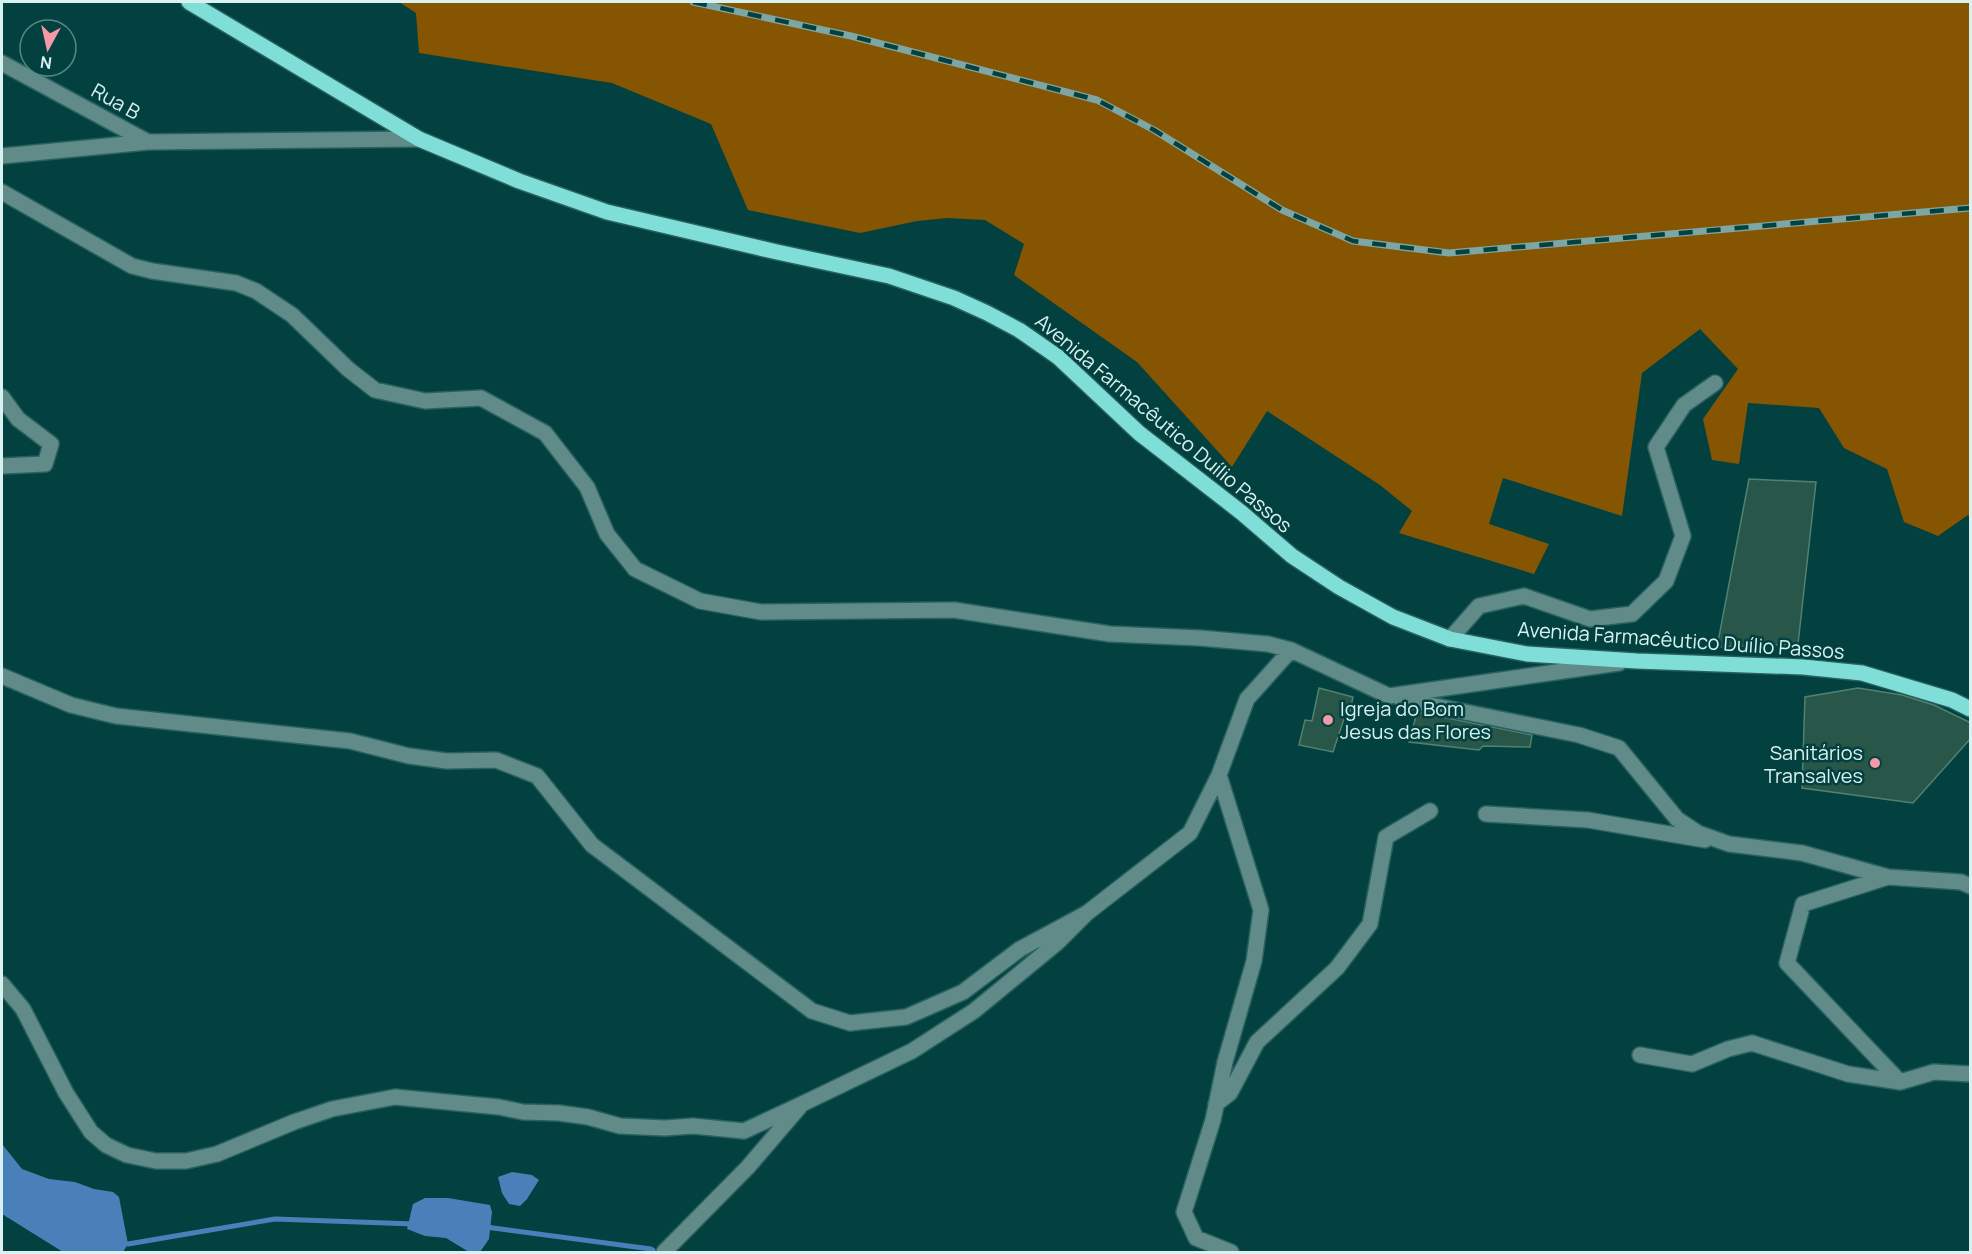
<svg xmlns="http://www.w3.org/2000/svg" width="1972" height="1254" viewBox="0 0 1972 1254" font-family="Manrope,sans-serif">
<rect width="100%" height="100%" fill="#02413f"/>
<path fill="#865502" d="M 399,2 L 1970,2 L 1970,517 L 1968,515 L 1938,536 L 1904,522 L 1887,469 L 1844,448 L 1819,408 L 1748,403 L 1739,464 L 1712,460 L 1703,419 L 1738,369 L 1700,329 L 1642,373 L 1622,516 L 1503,478 L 1489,524 L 1549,544 L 1534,574 L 1399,533 L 1412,511 L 1380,485 L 1267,411 L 1232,467 L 1137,362 L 1014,275 L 1024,244 L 985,220 L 947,218 L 917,221 L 860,233 L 748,210 L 711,124 L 612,83 L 419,53 L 416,13 Z"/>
<path fill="#4980b9" d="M 2,1144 L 22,1169 L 49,1179 L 75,1182 L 94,1189 L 113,1192 L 119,1197 L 128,1244 L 123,1252 L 63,1252 L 2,1214 Z
M 512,1172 L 532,1175 L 539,1180 L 527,1199 L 520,1206 L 509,1204 L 502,1193 L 498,1177 Z
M 425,1198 L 448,1198 L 490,1205 L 492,1212 L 489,1239 L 480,1252 L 469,1252 L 446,1238 L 425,1236 L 407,1229 L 413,1204 Z"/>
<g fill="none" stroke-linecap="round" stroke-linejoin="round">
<path stroke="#4980b9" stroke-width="5" d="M 486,1227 L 651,1249 L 655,1252
M 128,1244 L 275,1219 L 414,1224"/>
</g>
<path fill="#285749" stroke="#518171" stroke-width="1.5" d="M 1749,479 L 1816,482 L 1798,644 L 1717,647 Z
M 1319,688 L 1353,697 L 1349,717 L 1344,719 L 1333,752 L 1299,745 L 1305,720 L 1312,721 Z
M 1858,688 L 1902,695 L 1934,705 L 1971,723 L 1971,738 L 1913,803 L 1802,788 L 1805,697 Z
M 1417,712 L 1532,735 L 1530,747 L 1483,746 L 1479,750 L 1409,742 Z"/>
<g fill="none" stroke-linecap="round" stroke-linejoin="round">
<defs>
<path id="minor" d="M 2,63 L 148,142
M 2,156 L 148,142 L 419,139
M 2,192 L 132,266 L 152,271 L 236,283 L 256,291 L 292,315 L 348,369 L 375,390 L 425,401 L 481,398 L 545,433 L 587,487 L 607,534 L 635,569 L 700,601 L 761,612 L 954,610 L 1110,634 L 1200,638 L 1268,644 L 1291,650 L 1389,696 L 1619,663
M 2,397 L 18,419 L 51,444 L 45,464 L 2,466
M 1450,639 L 1479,606 L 1524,596 L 1590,619 L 1632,614 L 1666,581 L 1683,536 L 1656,447 L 1684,405 L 1715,383
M 2,676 L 71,705 L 116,716 L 350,741 L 409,756 L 447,761 L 496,760 L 537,776 L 592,845 L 812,1011 L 850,1023 L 906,1017 L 963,992 L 1020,949 L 1087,913
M 1401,699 L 1579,735 L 1619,748 L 1677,819 L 1698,833 L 1729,844 L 1802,853 L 1888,877 L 1961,882 L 1970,886
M 1219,775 L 1261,910 L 1254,961 L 1225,1062 L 1213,1120 L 1184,1212 L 1196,1238 L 1231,1252
M 1486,814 L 1588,820 L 1705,840
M 1888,877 L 1803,904 L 1787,963 L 1900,1082
M 2,984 L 23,1009 L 66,1093 L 91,1132 L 106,1145 L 127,1155 L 156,1161 L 186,1161 L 217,1154 L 294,1122 L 332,1109 L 395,1097 L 499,1107 L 523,1112 L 559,1113 L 588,1117 L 620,1126 L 665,1128 L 693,1126 L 744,1131 L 802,1104
M 1640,1055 L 1692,1064 L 1728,1049 L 1752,1043 L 1848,1074 L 1900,1082 L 1934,1072 L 1970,1074
M 1216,1104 L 1230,1093 L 1257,1042 L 1337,968 L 1370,924 L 1386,837 L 1430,811
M 664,1252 L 748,1167 L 802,1104 L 912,1051 L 974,1011 L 1058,942 L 1087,913 L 1190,833 L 1219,775 L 1247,699 L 1291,650"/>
<path id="major" d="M 189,2 L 419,139 L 519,181 L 607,212 L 777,252 L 889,276 L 954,298 L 987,313 L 1019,330 L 1058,357 L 1139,433 L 1242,513 L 1292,556 L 1339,587 L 1393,617 L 1450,639 L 1527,654 L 1637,661 L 1803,667 L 1862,673 L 1952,700 L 1970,709"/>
</defs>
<use href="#minor" stroke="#28615f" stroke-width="18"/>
<use href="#major" stroke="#28615f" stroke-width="18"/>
<use href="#minor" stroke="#608b89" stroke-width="15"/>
<use href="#major" stroke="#80ded9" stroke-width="15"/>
<defs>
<path id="rail" d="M 693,2 L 851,36 L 1097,100 L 1154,130 L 1282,210 L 1353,241 L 1449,253 L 1970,208"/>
</defs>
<use href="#rail" stroke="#7da7a5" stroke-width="7"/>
<use href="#rail" stroke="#02413f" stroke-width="4.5" stroke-dasharray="14" stroke-linecap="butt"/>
</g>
<g fill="#f49aa6" stroke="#02413f" stroke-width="2">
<circle cx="1328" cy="720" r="6"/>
<circle cx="1875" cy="763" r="6"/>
</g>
<g text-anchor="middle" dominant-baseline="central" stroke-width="5" stroke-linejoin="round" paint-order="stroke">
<g font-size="20" fill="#d7f2f0" stroke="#02413f">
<text transform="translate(116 101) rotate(29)">Rua B</text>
<text transform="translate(1164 423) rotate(40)">Avenida Farmacêutico Duílio Passos</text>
<text transform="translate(1681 640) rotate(4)">Avenida Farmacêutico Duílio Passos</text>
</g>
<g font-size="20" fill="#d7f2f0" stroke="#02413f" text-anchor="start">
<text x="1340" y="708">Igreja do Bom<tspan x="1340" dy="23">Jesus das Flores</tspan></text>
<text x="1863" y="752" text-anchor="end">Sanitários<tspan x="1863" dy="23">Transalves</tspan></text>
</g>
</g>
<rect width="1972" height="1254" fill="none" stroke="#d7f2f0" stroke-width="6"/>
<g transform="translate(48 48) rotate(188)"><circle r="28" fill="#02413f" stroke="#578886" stroke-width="1.5"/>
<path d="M0-4.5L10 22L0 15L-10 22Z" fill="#f49aa6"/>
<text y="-9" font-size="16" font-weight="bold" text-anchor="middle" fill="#d7f2f0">N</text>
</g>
</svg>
